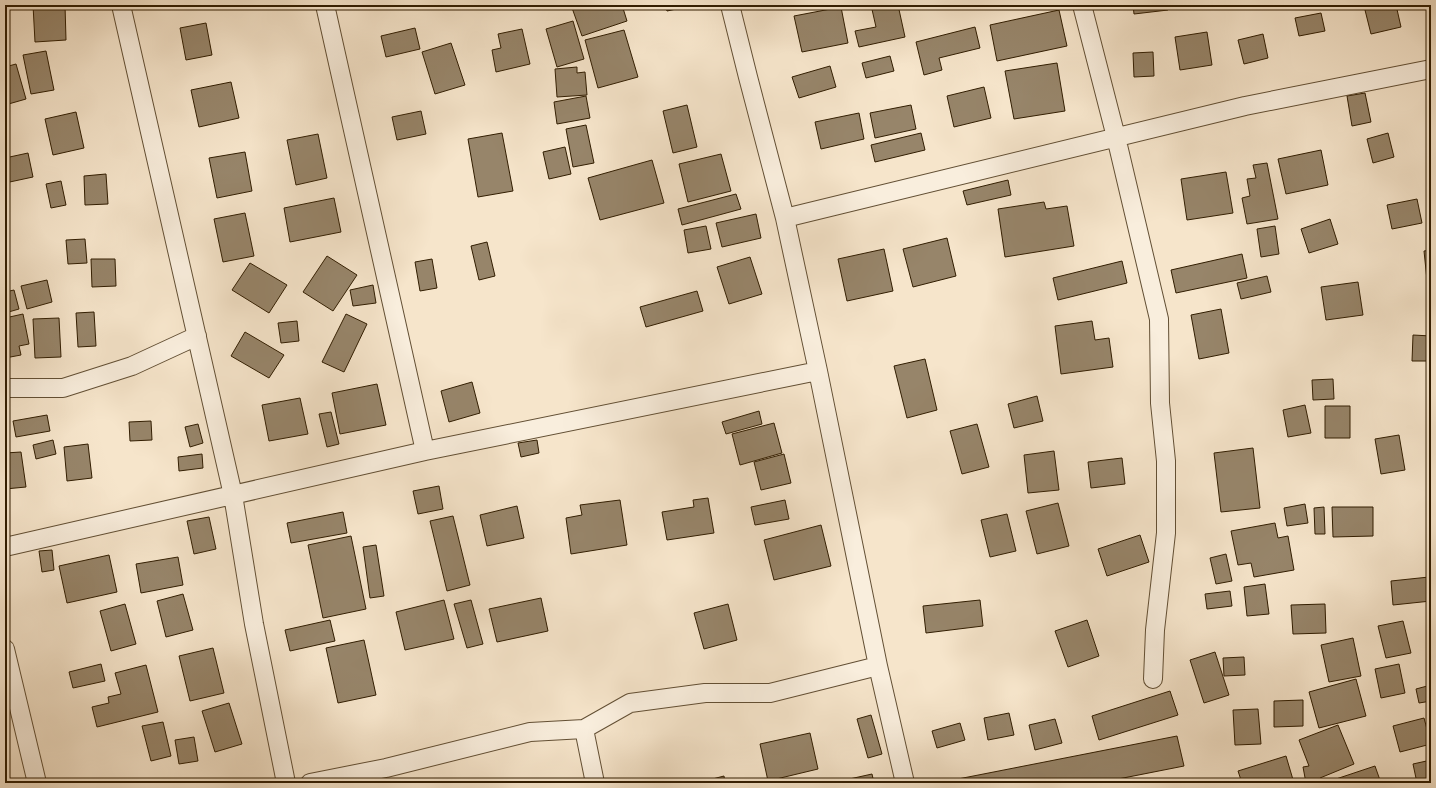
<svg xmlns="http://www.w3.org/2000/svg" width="1436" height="788" viewBox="0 0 1436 788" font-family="'Gentium Book Plus',serif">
<rect width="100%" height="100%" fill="#f6e5cb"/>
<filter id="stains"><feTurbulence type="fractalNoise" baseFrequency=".005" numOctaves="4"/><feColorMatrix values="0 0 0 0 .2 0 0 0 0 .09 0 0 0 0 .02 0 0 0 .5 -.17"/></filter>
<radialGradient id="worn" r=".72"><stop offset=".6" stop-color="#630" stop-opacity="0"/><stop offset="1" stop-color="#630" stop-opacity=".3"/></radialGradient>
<path fill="#97856a" stroke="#311d01" d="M 33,5 L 65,5 L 66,40 L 35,42 Z
M 571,5 L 622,5 L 627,21 L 582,36 Z
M 665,5 L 695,5 L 667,11 Z
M 871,5 L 898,5 L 905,37 L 859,47 L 855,31 L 876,27 Z
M 1133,5 L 1167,5 L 1168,10 L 1134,14 Z
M 1366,5 L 1396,5 L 1401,27 L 1371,34 L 1364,6 Z
M 841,7 L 848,43 L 802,52 L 794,16 Z
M 1059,10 L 1067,46 L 997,61 L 990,25 Z
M 1321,13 L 1325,31 L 1299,36 L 1295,18 Z
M 573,21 L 584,59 L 557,67 L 546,29 Z
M 206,23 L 212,55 L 186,60 L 180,28 Z
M 975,27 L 980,48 L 939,58 L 942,70 L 924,75 L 916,42 Z
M 415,28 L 420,49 L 386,57 L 381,36 Z
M 522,29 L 530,64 L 496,72 L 492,50 L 501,48 L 498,34 Z
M 624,30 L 638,77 L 598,88 L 585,40 Z
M 1207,32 L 1212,65 L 1180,70 L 1175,37 Z
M 1263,34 L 1268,58 L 1244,64 L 1238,40 Z
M 451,43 L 465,85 L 435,94 L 422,52 Z
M 46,51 L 54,90 L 31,94 L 23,55 Z
M 1153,52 L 1154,76 L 1134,77 L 1133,53 Z
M 890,56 L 894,71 L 866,78 L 862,63 Z
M 1057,63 L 1065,111 L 1014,119 L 1005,71 Z
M 16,64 L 26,99 L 5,105 L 5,67 Z
M 830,66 L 836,87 L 799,98 L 792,77 Z
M 577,67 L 577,73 L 585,72 L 587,95 L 557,97 L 555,69 Z
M 231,82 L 239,118 L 199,127 L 191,90 Z
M 984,87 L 991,118 L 954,127 L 947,96 Z
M 1365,93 L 1371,122 L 1352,126 L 1347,96 Z
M 586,96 L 590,118 L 557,124 L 554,102 Z
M 687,105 L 697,147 L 673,153 L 663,111 Z
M 911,105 L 916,129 L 875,138 L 870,113 Z
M 421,111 L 426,134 L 397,140 L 392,117 Z
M 76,112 L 84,148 L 53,155 L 45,119 Z
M 859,113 L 864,139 L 821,149 L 815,122 Z
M 586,125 L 594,163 L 573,167 L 566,129 Z
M 502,133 L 513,191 L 478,197 L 468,139 Z
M 921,133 L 925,150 L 875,162 L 871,145 Z
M 1388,133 L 1394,157 L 1373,163 L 1367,139 Z
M 318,134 L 327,178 L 296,185 L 287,140 Z
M 565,147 L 571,174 L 549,179 L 543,152 Z
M 1321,150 L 1328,185 L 1286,194 L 1278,159 Z
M 245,152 L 252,191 L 217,198 L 209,158 Z
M 28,153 L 33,177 L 5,183 L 5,158 Z
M 721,154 L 731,191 L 688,202 L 679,164 Z
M 652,160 L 664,203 L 600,220 L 588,178 Z
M 1267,163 L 1278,219 L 1247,224 L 1242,198 L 1250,196 L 1247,179 L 1256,178 L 1253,165 Z
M 1226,172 L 1233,213 L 1187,220 L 1181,179 Z
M 106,174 L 108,204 L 85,205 L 84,176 Z
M 1008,180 L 1011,195 L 967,205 L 963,191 Z
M 61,181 L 66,205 L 51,208 L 46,184 Z
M 736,194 L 741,209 L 682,225 L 678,209 Z
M 334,198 L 341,232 L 290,242 L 284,208 Z
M 1417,199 L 1422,223 L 1392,229 L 1387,205 Z
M 1044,202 L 1046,209 L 1067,206 L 1074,246 L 1005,257 L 998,209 Z
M 245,213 L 254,256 L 223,262 L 214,219 Z
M 756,214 L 761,238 L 722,247 L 716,223 Z
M 1330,219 L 1338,244 L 1309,253 L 1301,229 Z
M 706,226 L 711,249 L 688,253 L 684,230 Z
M 1275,226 L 1279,254 L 1261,257 L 1257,229 Z
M 947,238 L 956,276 L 913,287 L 903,249 Z
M 85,239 L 87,263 L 68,264 L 66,240 Z
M 487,242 L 495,276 L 479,280 L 471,246 Z
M 884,249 L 893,291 L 847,301 L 838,259 Z
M 1431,250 L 1431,280 L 1427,280 L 1424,251 Z
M 1242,254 L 1247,278 L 1176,293 L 1171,270 Z
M 327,256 L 357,275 L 333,311 L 303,292 Z
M 750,257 L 762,294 L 729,304 L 717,267 Z
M 91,259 L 115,259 L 116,286 L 92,287 Z
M 432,259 L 437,288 L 420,291 L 415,262 Z
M 1122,261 L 1127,283 L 1058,300 L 1053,278 Z
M 250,263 L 287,285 L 269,313 L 232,290 Z
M 1267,276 L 1271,292 L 1241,299 L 1237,283 Z
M 47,280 L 52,302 L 27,309 L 21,286 Z
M 1358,282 L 1363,315 L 1326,320 L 1321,287 Z
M 373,285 L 376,303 L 353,306 L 350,290 Z
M 14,290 L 19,309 L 5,313 L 5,292 Z
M 697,291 L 703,311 L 646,327 L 640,307 Z
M 1221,309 L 1229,353 L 1199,359 L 1191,315 Z
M 94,312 L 96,346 L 78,347 L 76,313 Z
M 23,314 L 29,344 L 19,346 L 21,355 L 5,358 L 5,318 Z
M 346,314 L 367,324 L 344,372 L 322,362 Z
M 59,318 L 61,357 L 35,358 L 33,319 Z
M 297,321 L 299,341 L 281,343 L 278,323 Z
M 1092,321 L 1095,340 L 1109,338 L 1113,367 L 1061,374 L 1055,326 Z
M 245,332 L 284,355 L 269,378 L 231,356 Z
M 1413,335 L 1431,336 L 1431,361 L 1412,361 Z
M 925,359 L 937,410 L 907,418 L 894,366 Z
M 1333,379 L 1334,399 L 1313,400 L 1312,380 Z
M 472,382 L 480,413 L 449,422 L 441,391 Z
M 377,384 L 386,425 L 340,434 L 332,393 Z
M 1037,396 L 1043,421 L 1014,428 L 1008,404 Z
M 300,398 L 308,434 L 269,441 L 262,405 Z
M 1305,405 L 1311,433 L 1288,437 L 1283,410 Z
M 1325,406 L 1350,406 L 1350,438 L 1325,438 Z
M 759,411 L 762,424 L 726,434 L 722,422 Z
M 331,412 L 339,444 L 327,447 L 319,414 Z
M 47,415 L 50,431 L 16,437 L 13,421 Z
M 151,421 L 152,440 L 130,441 L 129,422 Z
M 774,423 L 782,453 L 740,465 L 732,434 Z
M 198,424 L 203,443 L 190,447 L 185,427 Z
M 977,424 L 989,467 L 962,474 L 950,431 Z
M 1399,435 L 1405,470 L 1381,474 L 1375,439 Z
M 53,440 L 56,454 L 36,459 L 33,445 Z
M 537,440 L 539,453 L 521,457 L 518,443 Z
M 88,444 L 92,478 L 67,481 L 64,447 Z
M 1253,448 L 1260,508 L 1221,512 L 1214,453 Z
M 1054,451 L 1059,490 L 1028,493 L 1024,455 Z
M 21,452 L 26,487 L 5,489 L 5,453 Z
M 202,454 L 203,468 L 179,471 L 178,457 Z
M 784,454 L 791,483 L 761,490 L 754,462 Z
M 1122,458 L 1125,484 L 1091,488 L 1088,462 Z
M 439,486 L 443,509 L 418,514 L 413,491 Z
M 708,498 L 714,533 L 667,540 L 662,512 L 694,507 L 693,500 Z
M 620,500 L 627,545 L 571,554 L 566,518 L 582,515 L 580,505 Z
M 785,500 L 789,519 L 755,525 L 751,507 Z
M 1058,503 L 1069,546 L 1037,554 L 1026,511 Z
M 1305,504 L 1308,523 L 1287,526 L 1284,508 Z
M 517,506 L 524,538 L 487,546 L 480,515 Z
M 1324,507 L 1325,534 L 1315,534 L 1314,508 Z
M 1332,507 L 1373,507 L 1373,536 L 1333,537 Z
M 343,512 L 347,533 L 291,543 L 287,523 Z
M 1007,514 L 1016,551 L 990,557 L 981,520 Z
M 453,516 L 470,585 L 447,591 L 430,521 Z
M 209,517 L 216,549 L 194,554 L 187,521 Z
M 1275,523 L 1278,538 L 1288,536 L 1294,570 L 1254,577 L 1251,563 L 1238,565 L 1231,531 Z
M 821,525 L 831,566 L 774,580 L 764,540 Z
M 1140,535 L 1149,562 L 1107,576 L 1098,549 Z
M 351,536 L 366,609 L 323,618 L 308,545 Z
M 376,545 L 384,596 L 370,598 L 363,547 Z
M 52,550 L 54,570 L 42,572 L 39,551 Z
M 1226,554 L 1232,581 L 1216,584 L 1210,558 Z
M 109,555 L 117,592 L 67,603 L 59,566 Z
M 178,557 L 183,585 L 141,593 L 136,564 Z
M 1429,577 L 1431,601 L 1393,605 L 1391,581 Z
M 1265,584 L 1269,614 L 1247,616 L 1244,587 Z
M 1230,591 L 1232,606 L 1207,609 L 1205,594 Z
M 183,594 L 193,630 L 166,637 L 157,601 Z
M 541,598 L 548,631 L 497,642 L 489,609 Z
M 444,600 L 454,639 L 405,650 L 396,612 Z
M 471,600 L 483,644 L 467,648 L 454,604 Z
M 980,600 L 983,626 L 926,633 L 923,606 Z
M 125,604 L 136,644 L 111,651 L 100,611 Z
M 728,604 L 737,640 L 704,649 L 694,613 Z
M 1325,604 L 1326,633 L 1293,634 L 1291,605 Z
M 330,620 L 335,641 L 290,651 L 285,630 Z
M 1087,620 L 1099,656 L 1068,667 L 1055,631 Z
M 1403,621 L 1411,653 L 1386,658 L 1378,626 Z
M 1353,638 L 1361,676 L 1329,682 L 1321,645 Z
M 364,640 L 376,695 L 338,703 L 326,648 Z
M 213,648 L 224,693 L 190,701 L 179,656 Z
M 1215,652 L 1229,695 L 1204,703 L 1190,660 Z
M 1244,657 L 1245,675 L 1224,676 L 1223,658 Z
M 101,664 L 105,681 L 73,688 L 69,672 Z
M 1399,664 L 1405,693 L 1381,698 L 1375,669 Z
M 146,665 L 158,712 L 97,727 L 92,707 L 109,703 L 108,697 L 121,694 L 115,673 Z
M 1356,679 L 1366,716 L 1319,728 L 1309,692 Z
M 1431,685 L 1431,701 L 1419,703 L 1416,689 Z
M 1170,691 L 1178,715 L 1099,740 L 1092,716 Z
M 1303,700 L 1303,726 L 1274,727 L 1274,701 Z
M 229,703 L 242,744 L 215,752 L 202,711 Z
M 1258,709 L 1261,744 L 1235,745 L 1233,710 Z
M 1009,713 L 1014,735 L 988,740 L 984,718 Z
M 871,715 L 882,754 L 868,758 L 857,719 Z
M 1424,718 L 1431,744 L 1400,752 L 1393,726 Z
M 1055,719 L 1062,743 L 1035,750 L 1029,725 Z
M 163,722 L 171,756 L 151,761 L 142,726 Z
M 960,723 L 965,740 L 937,748 L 932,731 Z
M 1338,725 L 1354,764 L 1320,778 L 1321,783 L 1306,783 L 1303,767 L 1309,766 L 1299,740 Z
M 810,733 L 818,769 L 768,781 L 760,744 Z
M 1177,736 L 1184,766 L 1098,783 L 959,783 L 958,779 Z
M 194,737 L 198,761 L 179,764 L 175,740 Z
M 1286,756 L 1294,783 L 1242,783 L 1238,771 Z
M 1431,760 L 1431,783 L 1417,783 L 1413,764 Z
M 1375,766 L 1381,783 L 1334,783 L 1333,780 Z
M 872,774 L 874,783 L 846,783 L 845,780 Z
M 724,776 L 725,783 L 697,783 Z"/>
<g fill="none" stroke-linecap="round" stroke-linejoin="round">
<defs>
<path id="street" d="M 121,5 L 233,495 L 254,624 L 286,783
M 325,5 L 425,451
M 730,5 L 748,77 L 785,218 L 818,371 L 878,666 L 905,783
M 1082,5 L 1116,137 L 1159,319 L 1160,403 L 1166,461 L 1166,533 L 1155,630 L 1153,679
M 785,218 L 1245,106 L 1431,69
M 5,388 L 63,388 L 132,366 L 197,336
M 5,547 L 425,451 L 818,371
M 5,649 L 37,783
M 584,729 L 595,783
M 310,783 L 386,768 L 530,732 L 584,729 L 630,703 L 705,693 L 770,693 L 878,666"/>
</defs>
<use href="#street" stroke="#624f34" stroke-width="20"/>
<use href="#street" stroke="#f9eedd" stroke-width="18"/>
</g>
<rect width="1436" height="788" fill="none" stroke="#f6e5cb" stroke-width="20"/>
<rect x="6" y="6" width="1424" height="776" fill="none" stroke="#311d01" stroke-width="2"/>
<rect x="10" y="10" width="1416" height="768" fill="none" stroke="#311d01"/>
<rect width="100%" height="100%" filter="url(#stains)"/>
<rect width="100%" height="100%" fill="url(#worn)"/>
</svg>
